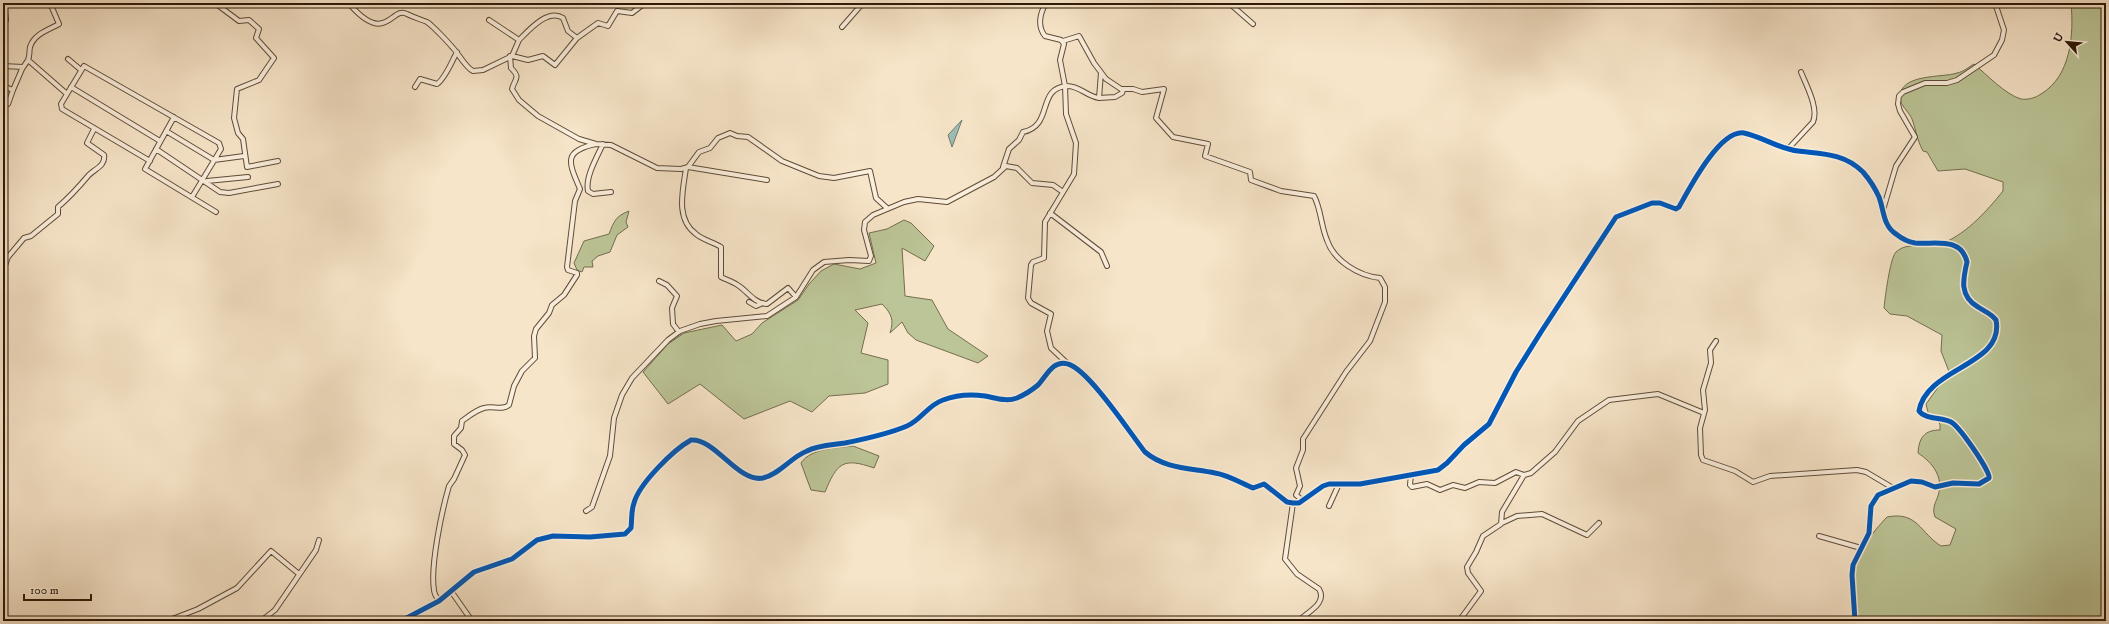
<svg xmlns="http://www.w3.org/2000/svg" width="2109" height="624" viewBox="0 0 2109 624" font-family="'IM FELL DW Pica',serif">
<rect width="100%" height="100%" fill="#f7e5c9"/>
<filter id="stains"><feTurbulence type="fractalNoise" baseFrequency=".005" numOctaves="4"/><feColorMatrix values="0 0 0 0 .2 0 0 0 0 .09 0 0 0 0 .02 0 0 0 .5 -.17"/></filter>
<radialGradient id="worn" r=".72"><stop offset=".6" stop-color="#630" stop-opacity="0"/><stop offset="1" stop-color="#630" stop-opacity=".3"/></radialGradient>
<path fill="#bcc597" stroke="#746e4f" d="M 2071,3 L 2106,3 L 2106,621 L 1855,621 C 1854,606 1853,591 1854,577 C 1855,554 1872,533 1887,517 C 1918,511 1920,533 1941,546 L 1950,545 L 1956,529 L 1935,517 C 1932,508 1935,504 1938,496 C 1944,477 1933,463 1918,453 C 1919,438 1924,430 1940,430 L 1940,424 L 1928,412 L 1926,404 L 1939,386 L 1950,374 L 1941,351 L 1942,335 L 1907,316 L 1890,314 L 1884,308 C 1885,298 1890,258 1896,252 C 1908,241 1924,249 1937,245 C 1963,238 1987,211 2003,191 L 2003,182 L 1965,169 L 1938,171 L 1927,152 L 1923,151 C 1917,140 1916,130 1912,119 C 1909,112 1900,105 1900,98 C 1899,73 1943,78 1957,73 C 1963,72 1969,67 1974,64 C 1986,74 2006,95 2021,99 C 2028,100 2035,98 2041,94 C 2071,76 2074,35 2071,3 Z
M 629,211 L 626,222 L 628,227 L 617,235 L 610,252 L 598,256 L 592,261 L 593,267 L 584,267 L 582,272 L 577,270 L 574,263 L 584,241 L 609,234 C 614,221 616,216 629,211 Z
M 904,220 L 911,223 L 934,246 L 925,261 L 902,248 L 905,296 L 932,300 L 948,329 L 988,356 L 978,363 L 916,340 L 908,333 L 902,322 L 890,333 C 894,320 892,314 882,304 L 855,310 L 868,323 L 861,353 L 888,360 L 888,384 L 865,393 L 829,396 L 812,412 L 790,401 L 744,419 L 700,384 L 668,404 L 643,372 L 668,344 L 684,333 L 722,325 L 736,341 L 752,334 L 762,323 L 798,300 L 809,284 L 821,271 L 834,264 L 860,269 L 876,263 L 869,233 L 887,229 Z
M 853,446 L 879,456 L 874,468 C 843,457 837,463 825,492 L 811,490 L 801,463 C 811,448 837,448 853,446 Z"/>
<path fill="#9dbfb6" stroke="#707c70" d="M 962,120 L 952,147 L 948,135 Z"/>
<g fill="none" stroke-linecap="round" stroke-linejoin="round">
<defs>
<path id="street" d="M 4,3 L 6,20
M 50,3 L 59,24 C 48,30 34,34 30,47 C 29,52 30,56 28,60 L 67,94 L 84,66 L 219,143 L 221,149 L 192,197
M 215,3 L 239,21 L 249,20 L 259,29 L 256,38 L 274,58 L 259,80 L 237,89 L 234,118 L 238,133 L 243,139 L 247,167 L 278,161
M 1046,3 C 1040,13 1037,26 1045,36 L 1061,40 L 1064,44 L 1060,60 L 1065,86 L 1066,114 L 1076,143 L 1074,174 L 1045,222 L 1044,258 L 1033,262 L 1031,265 L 1028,298 L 1031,303 L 1051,314 L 1047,331 L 1051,348 L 1068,364
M 1229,3 L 1253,24
M 352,7 C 387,45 392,5 407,14 C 415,18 420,19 427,22 C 433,26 448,42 453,48 C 459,54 465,67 473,71 L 483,70 L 512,56 L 528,60 L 543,56 L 555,65 L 577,38 L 598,23 L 608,26 L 617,11 L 632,13 L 645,3
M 489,20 L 519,40 L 512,56
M 842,27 L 863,3
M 519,40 C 529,30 548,8 563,18 L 568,31 L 577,38
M 1063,41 L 1079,36 L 1094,63 L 1106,79 L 1121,89 L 1133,89 L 1142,92 L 1164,89 L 1156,118 L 1173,137 L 1208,144 L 1205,156 L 1250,172 L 1251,180 L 1281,191 L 1314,196 C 1321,209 1321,226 1327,240 C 1334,261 1359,276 1380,278 L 1385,287 L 1385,302 L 1370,341 L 1346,372 L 1303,439 L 1303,450 L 1296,468 L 1300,486 L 1296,495 L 1302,500
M 510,56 L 511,68 C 521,78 515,78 512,89 L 519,100 L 538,116 L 579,139 L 596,144 L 611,145 L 657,168 L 681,169 L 688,167 L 699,152 L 710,148 L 718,138 L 730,133 L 737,136 L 748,137 L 782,161 L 819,176 L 834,178 L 870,171 L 876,198 L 887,208
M 68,59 L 81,70
M 3,66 L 23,67
M 3,86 L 13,90 L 22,69 L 28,60
M 71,87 L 160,141
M 415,87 L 420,79 L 437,84 C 445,79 452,61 457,52
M 67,94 L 61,104 L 62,109 L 150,161
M 1099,98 L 1115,97 L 1122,93 L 1123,90
M 3,105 L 8,104 L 13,90
M 174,117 L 145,169 L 216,212
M 166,131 L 214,160 L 244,156
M 603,144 C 597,157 585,177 588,191 L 593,194 L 611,192
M 156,149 L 220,192 L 229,193 L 278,184
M 1788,149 L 1813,122 C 1819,108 1806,85 1801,72
M 688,167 L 767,180
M 1003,167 L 1009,149 L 1019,140 L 1023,132 C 1054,126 1036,88 1067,86 C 1080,86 1086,96 1099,98 L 1101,73
M 686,168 C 683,190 675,219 696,234 C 703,240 713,242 721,247 L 721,277 C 727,280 734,282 739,286 C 748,292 754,303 767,304 L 788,288 L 796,297
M 207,181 L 248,177
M 1883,210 L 1896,166 L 1915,137 L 1900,111 L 1898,104 L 1899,96 L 1903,92 L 1925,83 L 1947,83 L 1957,80 L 1994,55 L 2002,40 L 2004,30 L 1995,3
M 1050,213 L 1101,252 L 1107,266
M 3,271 L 8,257 L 24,238 L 31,236 L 58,214 L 58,207 C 71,196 77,189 88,176 C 94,169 106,166 104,155 L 87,143 L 94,129
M 659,281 L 667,285 L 677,296 L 672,308 L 673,324 L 679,332
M 749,302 L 756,306 L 763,303
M 1716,341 L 1710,350 L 1711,363 L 1703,390 L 1705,410 L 1700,428 L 1701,455 L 1703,460 L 1735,471 L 1753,482 L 1770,476 L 1857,470 L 1866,472 L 1893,488
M 1411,474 L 1410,485 L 1412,487 L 1427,484 L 1440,490 L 1453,485 L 1465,488 L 1479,482 L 1495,483 L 1516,472 L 1524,475 L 1502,512 L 1501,524 L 1483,536 L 1476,552 L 1467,567 L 1468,573 L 1481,591 L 1459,621
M 1524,475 L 1531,473 L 1555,452 L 1578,421 L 1609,400 L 1658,394 L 1704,413
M 1293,503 L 1285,559 L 1297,574 L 1319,589 C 1328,604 1305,613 1299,621
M 1329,506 L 1339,484
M 586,511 L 592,507 L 610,456 L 614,418 L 622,395 L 632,378 L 668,340 L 680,331 L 700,324 L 716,321 L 767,316 L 796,297 L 813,270 L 824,262 L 849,260 L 869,261 L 871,256 L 864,230 L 865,222 L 873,215 L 904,202 L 918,199 L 947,202 L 994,177 L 1006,166 L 1017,168 L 1032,183 L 1053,185 L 1063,192
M 1502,523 L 1517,516 L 1542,514 L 1587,535 L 1599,523
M 1819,536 L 1861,548
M 451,591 L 472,621
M 439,601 C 437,598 434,594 434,590 C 430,566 442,510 449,486 L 454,479 L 465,455 L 462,450 L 454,444 L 454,436 L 461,428 L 462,421 C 469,416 476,410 484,408 C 492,405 502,411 509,405 L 514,386 L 522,371 L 535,358 L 534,336 L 536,329 L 549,313 L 552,305 L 564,295 L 577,275 L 577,273 L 568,270 L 567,267 L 575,201 L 580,189 C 569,163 562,151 596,144
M 167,621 L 198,609 L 237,588 L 271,551 L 299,574
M 261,621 L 275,610 L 316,550 L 319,540
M 401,621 L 439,601 L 474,572 L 512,559 L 537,540 L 553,536 L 590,537 L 625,534 L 631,528 C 632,520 631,511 634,503 C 639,484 673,450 691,440 C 715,438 738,483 763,478 C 780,474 791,457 807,451 C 818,445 832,445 845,443 C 865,439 888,434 907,426 C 921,420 928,405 943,400 C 956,395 971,394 985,396 C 996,398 1006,402 1017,398 C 1024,395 1032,390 1038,385 C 1046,377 1053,359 1068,364 C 1089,370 1130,433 1145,452 C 1165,469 1191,468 1215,473 C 1228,475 1241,483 1253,488 L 1264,484 L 1287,502 L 1293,503 L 1299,503 L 1323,486 L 1329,484 L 1360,484 L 1438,470 L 1447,463 L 1464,445 L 1489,424 L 1516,372 L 1541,332 L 1616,217 L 1652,203 L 1660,203 L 1676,209 L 1679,207 C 1689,189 1720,129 1744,133 C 1763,137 1779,149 1798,151 C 1822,154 1844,153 1863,172 C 1869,179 1875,188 1879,197 C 1884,210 1883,226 1896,234 C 1901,238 1909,242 1915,243 C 1933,245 1961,236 1967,262 C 1963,279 1959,296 1978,307 C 1984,311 1992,314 1996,320 C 2005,366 1926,367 1919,411 C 1926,420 1942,417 1951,422 C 1959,426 1991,472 1989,478 L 1979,484 L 1953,483 L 1935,487 L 1922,482 L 1911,481 L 1878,495 L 1871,506 L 1869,533 L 1853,565 L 1852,575 L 1855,621"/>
</defs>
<use href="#street" stroke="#5f4b38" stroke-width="6"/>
<use href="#street" stroke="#faeedc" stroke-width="4"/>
<defs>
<path id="cycleway" d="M 401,621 L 439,601 L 474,572 L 512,559 L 537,540 L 553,536 L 590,537 L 625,534 L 631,528 C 632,520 631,511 634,503 C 639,484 673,450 691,440 C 715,438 738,483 763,478 C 780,474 791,457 807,451 C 818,445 832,445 845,443 C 865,439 888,434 907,426 C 921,420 928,405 943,400 C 956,395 971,394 985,396 C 996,398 1006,402 1017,398 C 1024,395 1032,390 1038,385 C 1046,377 1053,359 1068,364 C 1089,370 1130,433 1145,452 C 1165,469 1191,468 1215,473 C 1228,475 1241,483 1253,488 L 1264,484 L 1287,502 L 1293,503 L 1299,503 L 1323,486 L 1329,484 L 1360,484 L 1438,470 L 1447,463 L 1464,445 L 1489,424 L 1516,372 L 1541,332 L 1616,217 L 1652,203 L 1660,203 L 1676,209 L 1679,207 C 1689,189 1720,129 1744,133 C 1763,137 1779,149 1798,151 C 1822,154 1844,153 1863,172 C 1869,179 1875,188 1879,197 C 1884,210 1883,226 1896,234 C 1901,238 1909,242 1915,243 C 1933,245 1961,236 1967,262 C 1963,279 1959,296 1978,307 C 1984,311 1992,314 1996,320 C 2005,366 1926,367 1919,411 C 1926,420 1942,417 1951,422 C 1959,426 1991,472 1989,478 L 1979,484 L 1953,483 L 1935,487 L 1922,482 L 1911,481 L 1878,495 L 1871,506 L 1869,533 L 1853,565 L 1852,575 L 1855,621"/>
</defs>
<use href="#cycleway" stroke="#faeedc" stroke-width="8"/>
<use href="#cycleway" stroke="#0057b8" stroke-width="5"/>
</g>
<rect width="2109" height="624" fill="none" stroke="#f7e5c9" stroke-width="16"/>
<rect x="4" y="4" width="2101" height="616" fill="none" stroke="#2c1807" stroke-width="2"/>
<rect x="8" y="8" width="2093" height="608" fill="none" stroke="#2c1807"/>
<g transform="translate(2067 42) rotate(297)" stroke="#faeedc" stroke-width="3" paint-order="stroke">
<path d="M0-3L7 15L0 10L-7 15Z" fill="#2c1807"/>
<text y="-6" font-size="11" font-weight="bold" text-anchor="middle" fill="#2c1807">U</text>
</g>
<path d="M24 594v6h67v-6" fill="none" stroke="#2c1807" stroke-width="2"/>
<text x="30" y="594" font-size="12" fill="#2c1807" stroke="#faeedc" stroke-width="3" paint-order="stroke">100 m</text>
<rect width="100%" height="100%" filter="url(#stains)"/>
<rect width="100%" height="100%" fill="url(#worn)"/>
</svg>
